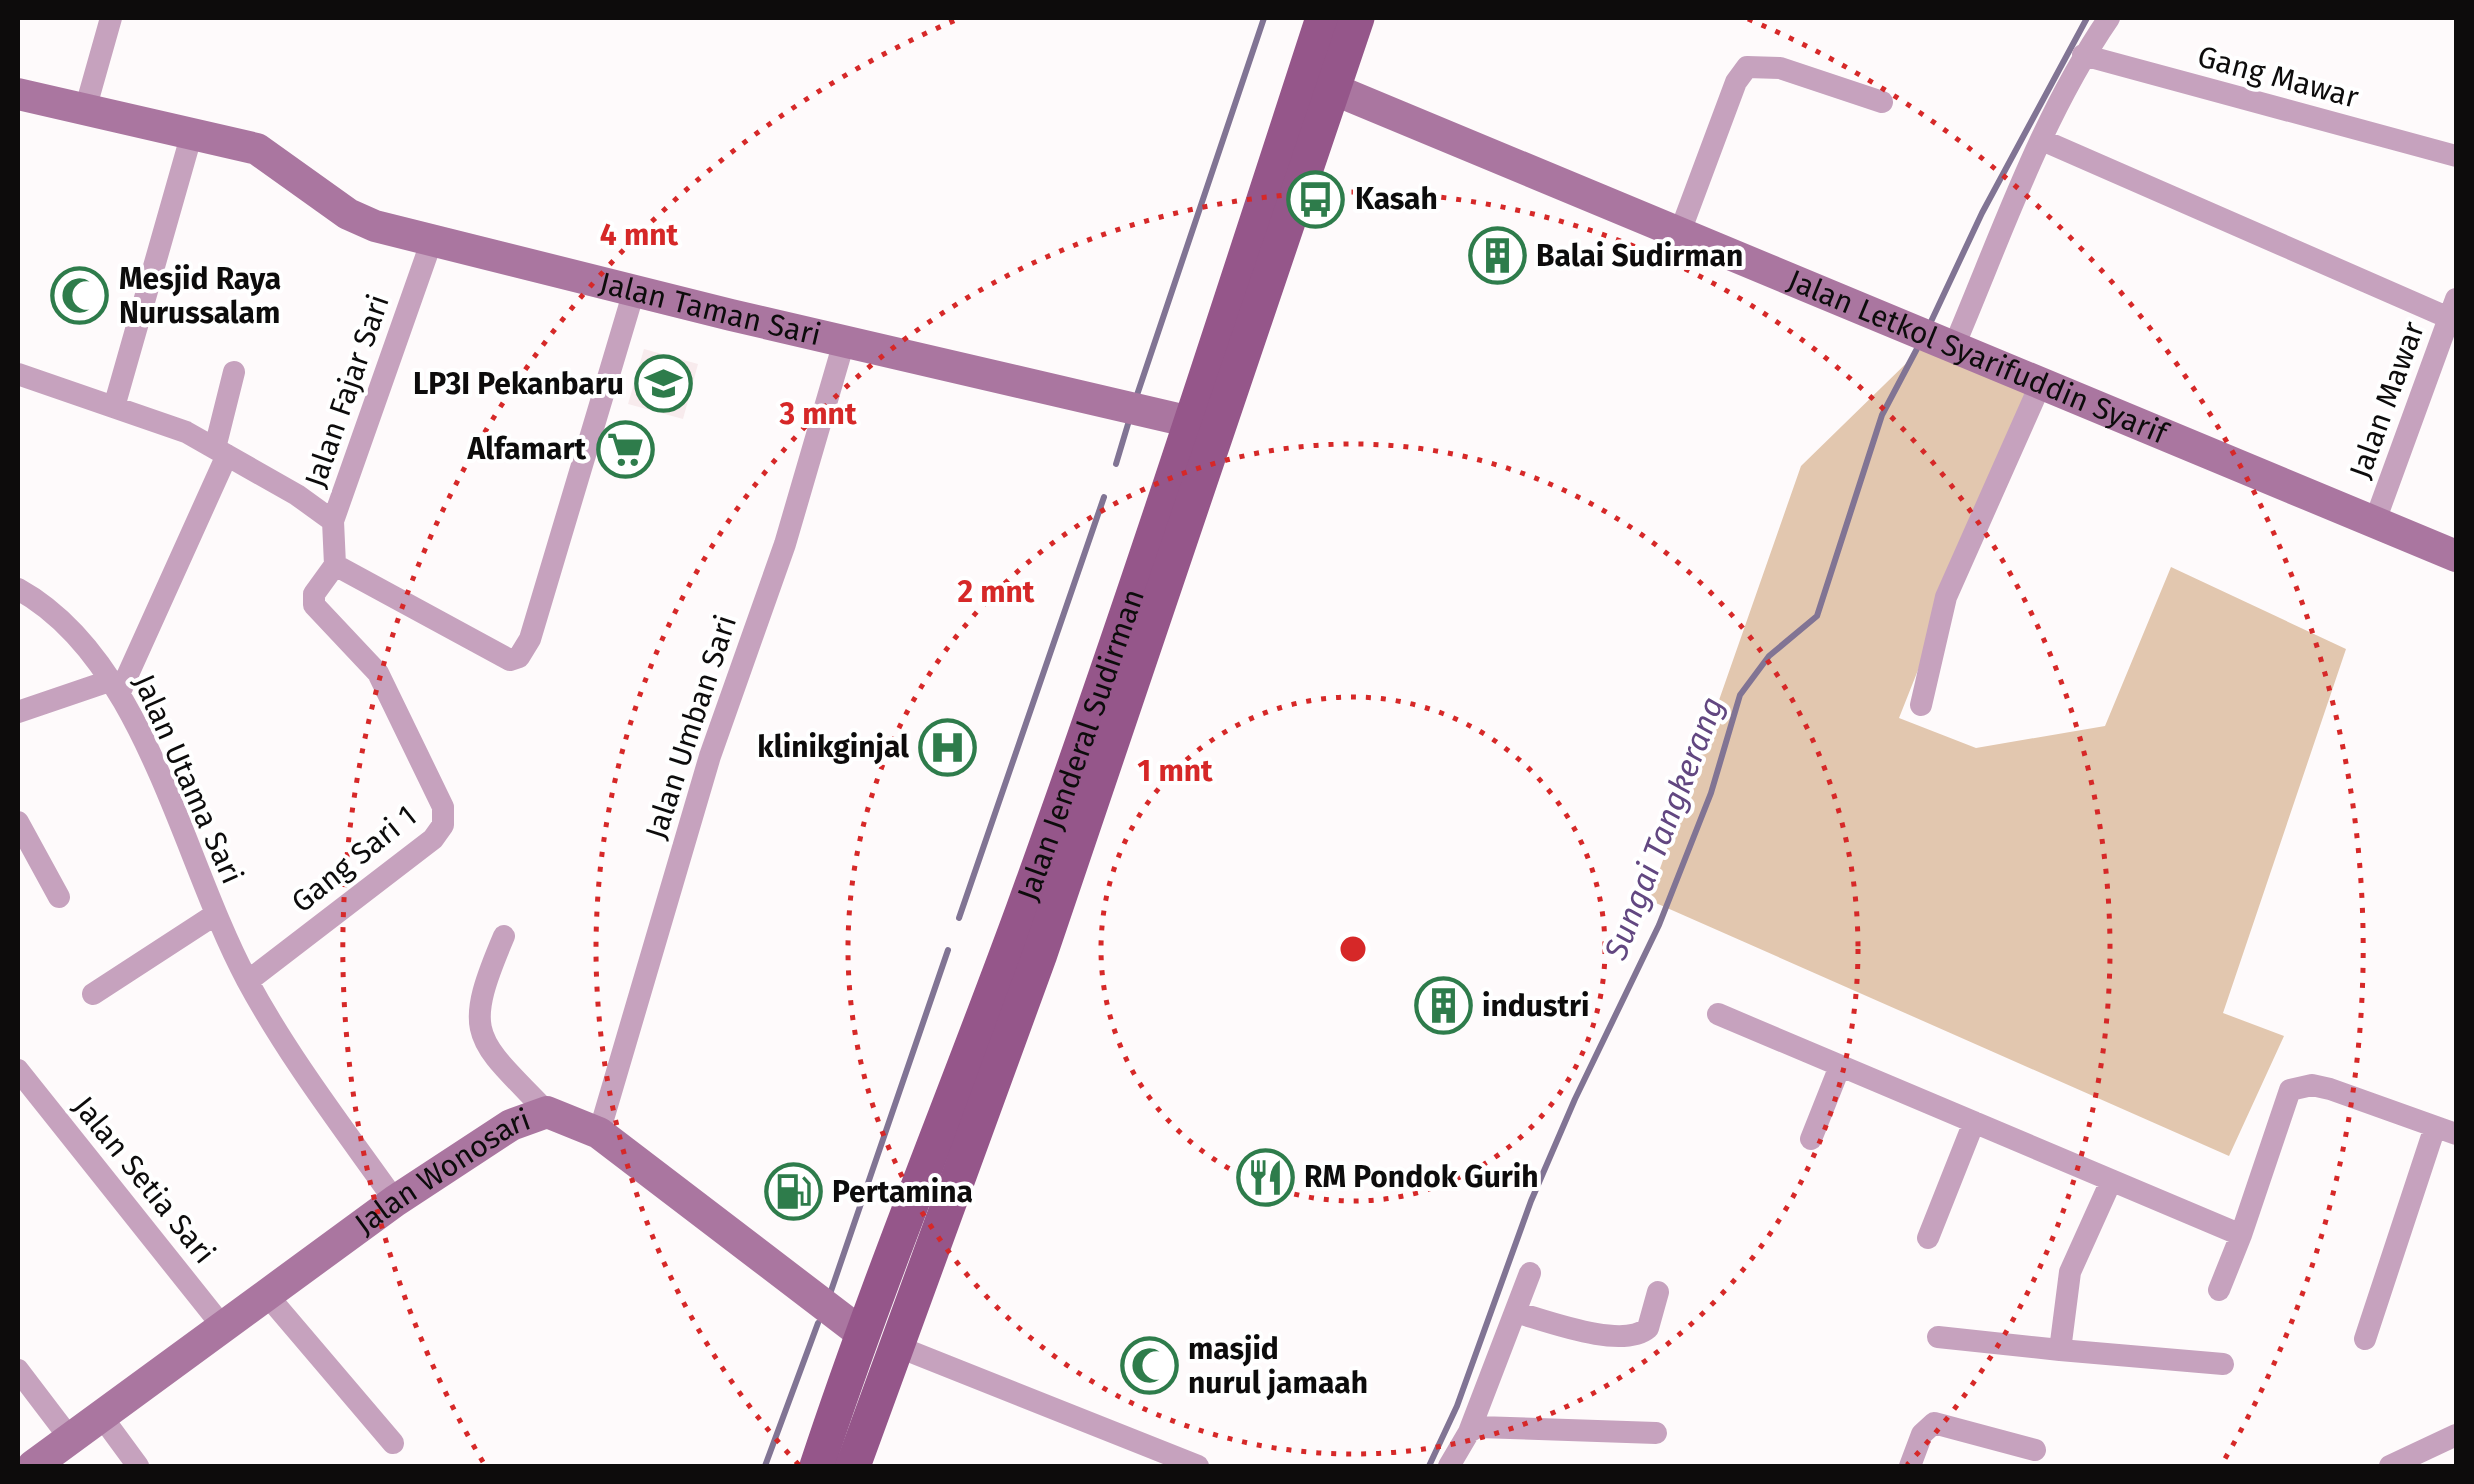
<svg xmlns="http://www.w3.org/2000/svg" width="2474" height="1484" viewBox="0 0 2474 1484" font-family="'Fira Sans',sans-serif">
<rect width="100%" height="100%" fill="#fefafb"/>
<path fill="#f8ebed" d="M 644,349 L 698,364 L 683,419 L 628,404 Z"/>
<path fill="#e2c7af" d="M 1925,345 L 2029,390 L 1899,718 L 1976,748 L 2105,726 L 2171,567 L 2346,649 L 2223,1013 L 2284,1036 L 2229,1156 L 1649,900 L 1801,466 Z"/>
<g fill="none" stroke-linecap="round" stroke-linejoin="round">
<path stroke="#817494" stroke-width="6" d="M 1928,328 L 1982,213 L 2087,18
M 1137,395 L 1264,18
M 1116,464 L 1128,424
M 959,918 L 1104,497
M 831,1291 L 948,950
M 765,1466 L 818,1323
M 1429,1466 L 1457,1406 L 1531,1201 L 1575,1099 L 1659,925 L 1711,793 L 1740,695 L 1769,656 L 1817,616 L 1882,415 L 1920,343"/>
<path stroke="#c6a2be" stroke-width="22" d="M 2083,55 L 2456,156
M 85,110 L 111,18
M 2042,140 L 2449,318
M 1680,232 L 1736,82 L 1747,67 L 1780,68 L 1882,102
M 1954,346 C 2001,236 2041,117 2109,18
M 18,374 L 186,432 L 297,495 L 333,521
M 114,407 L 192,133
M 215,448 L 234,372
M 2375,521 L 2456,299
M 335,565 L 510,660 L 519,657 L 530,639 L 634,291
M 335,565 L 333,521 L 432,240
M 18,589 C 145,659 181,857 247,980 C 289,1058 344,1129 395,1201
M 120,692 L 227,455
M 1921,705 L 1946,597 L 2041,383
M 18,712 L 112,680
M 18,822 L 59,897
M 504,936 C 461,1037 475,1037 547,1112
M 248,981 L 433,839 L 443,825 L 443,807 L 378,673 L 314,605 L 314,594 L 335,565
M 93,994 L 216,914
M 1718,1014 L 2241,1235 L 2290,1090 L 2312,1085 L 2330,1089 L 2456,1134
M 18,1070 L 223,1327
M 599,1133 L 710,756 L 785,544 L 844,342
M 1811,1139 L 1840,1066
M 1928,1238 L 1974,1122
M 2219,1290 L 2241,1235
M 267,1295 L 393,1443
M 1515,1312 C 1547,1321 1622,1350 1648,1328 L 1658,1292
M 1938,1337 L 2060,1350 L 2070,1272 L 2111,1181
M 2365,1339 L 2435,1127
M 894,1345 L 1198,1466
M 2060,1350 L 2223,1364
M 18,1370 L 72,1441
M 102,1417 L 138,1466
M 1469,1432 L 1530,1273
M 1449,1466 L 1469,1432 L 1478,1427 L 1656,1433
M 1910,1466 L 1922,1434 L 1934,1423 L 2035,1450
M 2390,1466 L 2456,1435"/>
<g stroke="#aa76a0" stroke-width="32">
<path id="s1" d="M 1333,89 L 2456,556"/>
<path id="s2" d="M 18,94 L 257,149 L 348,214 L 375,226 L 731,315 L 1191,422"/>
<path id="s3" d="M 33,1466 L 395,1201 L 511,1125 L 547,1112 L 599,1133 L 861,1333"/>
</g>
<g stroke="#95568a" stroke-width="35">
<path id="s4" d="M 817,1466 C 879,1278 955,1096 1023,910 C 1130,615 1226,316 1323,18"/>
<path d="M 853,1466 L 1040,954 L 1357,18"/>
</g>
</g>
<g fill="none" stroke="#d62828" stroke-width="5" stroke-dasharray="5 10">
<circle cx="1353" cy="949" r="252"/>
<circle cx="1353" cy="949" r="505"/>
<path d="M799 1465A757 757 0 1 1 1907 1465"/>
<path d="M483 1462A1010 1010 0 0 1 958 19M1748 19A1010 1010 0 0 1 2223 1462"/>
</g>
<defs>
<symbol id="bus-ring" viewBox="-11 -11 22 22"><circle r="9.5" fill="#fff" stroke="#2e7c4b" stroke-width="1.5"/><path d="M-5-6H5V4H4V6H2V4H-2V6H-4V4H-5ZM-3.5-4V0h7V-4ZM-3.5 1.2v1.5H-2V1.2ZM2 1.2v1.5H3.5V1.2Z" fill="#2e7c4b"/></symbol>
<symbol id="building-ring" viewBox="-11 -11 22 22"><circle r="9.5" fill="#fff" stroke="#2e7c4b" stroke-width="1.5"/><path d="M-4-6H4V6H1V3H-1V6H-4ZM-2.5-4.3h1.7v1.8h-1.7ZM.8-4.3h1.7v1.8H.8ZM-2.5-1h1.7V.8h-1.7ZM.8-1h1.7V.8H.8Z" fill="#2e7c4b"/></symbol>
<symbol id="mosque-ring" viewBox="-11 -11 22 22"><circle r="9.5" fill="#fff" stroke="#2e7c4b" stroke-width="1.5"/><path d="M3.5-4.9A6 6 0 1 0 3.5 4.9A5 5 0 1 1 3.5-4.9Z" fill="#2e7c4b"/></symbol>
<symbol id="university-ring" viewBox="-11 -11 22 22"><circle r="9.5" fill="#fff" stroke="#2e7c4b" stroke-width="1.5"/><path d="M0-5L7-2L0 1L-7-2ZM-4 1L0 2.5L4 1V4Q0 6-4 4Z" fill="#2e7c4b"/></symbol>
<symbol id="supermarket-ring" viewBox="-11 -11 22 22"><circle r="9.5" fill="#fff" stroke="#2e7c4b" stroke-width="1.5"/><path d="M-6-5.5h2.5l.6 2H6L4.5 2H-2.5L-4.4-4H-6ZM-1.5 3.2a1.3 1.3 0 1 0 .1 0ZM3 3.2a1.3 1.3 0 1 0 .1 0Z" fill="#2e7c4b"/></symbol>
<symbol id="hospital-ring" viewBox="-11 -11 22 22"><circle r="9.5" fill="#fff" stroke="#2e7c4b" stroke-width="1.5"/><path d="M-5-5h3v3.5h4V-5h3V5h-3V1.5h-4V5h-3Z" fill="#2e7c4b"/></symbol>
<symbol id="restaurant-ring" viewBox="-11 -11 22 22"><circle r="9.5" fill="#fff" stroke="#2e7c4b" stroke-width="1.5"/><path d="M-5-6h1v4h1v-4h1v4h1v-4h1v5L-1.5 .5V6h-2V.5L-5-1ZM5-6V6H3V1.5H1.5Q1.5-4 5-6Z" fill="#2e7c4b"/></symbol>
<symbol id="fuel-ring" viewBox="-11 -11 22 22"><circle r="9.5" fill="#fff" stroke="#2e7c4b" stroke-width="1.5"/><path d="M-5.5-6h7V0h2V4h1.3V-2.5L3-4.5l.8-.8L6-3V5H2.5V1h-1V6h-7ZM-4.2-4.7v3.2H.2V-4.7Z" fill="#2e7c4b"/></symbol>
</defs>
<g fill-rule="evenodd">
<use href="#bus-ring" x="1284" y="168" width="63" height="63"/>
<use href="#building-ring" x="1466" y="224" width="63" height="63"/>
<use href="#mosque-ring" x="48" y="264" width="63" height="63"/>
<use href="#university-ring" x="632" y="352" width="63" height="63"/>
<use href="#supermarket-ring" x="594" y="418" width="63" height="63"/>
<use href="#hospital-ring" x="916" y="716" width="63" height="63"/>
<use href="#building-ring" x="1412" y="974" width="63" height="63"/>
<use href="#restaurant-ring" x="1234" y="1146" width="63" height="63"/>
<use href="#fuel-ring" x="762" y="1160" width="63" height="63"/>
<use href="#mosque-ring" x="1118" y="1334" width="63" height="63"/>
</g>
<g text-anchor="middle" dominant-baseline="central" stroke-width="8" stroke-linejoin="round" paint-order="stroke">
<g font-size="30" fill="#0d0c0c" stroke="#fff">
<text transform="translate(2278 77) rotate(15)">Gang Mawar</text>
<text stroke="none"><textPath href="#s2" startOffset="732">Jalan Taman Sari</textPath></text>
<text stroke="none"><textPath href="#s1" startOffset="698">Jalan Letkol Syarifuddin Syarif</textPath></text>
<text transform="translate(347 391) rotate(-71)">Jalan Fajar Sari</text>
<text transform="translate(2387 400) rotate(-70)">Jalan Mawar</text>
<text transform="translate(691 727) rotate(-72)">Jalan Umban Sari</text>
<text stroke="none"><textPath href="#s4" startOffset="768">Jalan Jenderal Sudirman</textPath></text>
<text transform="translate(188 779) rotate(66)">Jalan Utama Sari</text>
<text transform="translate(354 859) rotate(-39)">Gang Sari 1</text>
<text stroke="none"><textPath href="#s3" startOffset="505">Jalan Wonosari</textPath></text>
<text transform="translate(144 1180) rotate(51)">Jalan Setia Sari</text>
</g>
<g font-size="30" font-weight="bold" fill="#0d0c0c" stroke="#fff" text-anchor="start">
<text x="1355" y="199">Kasah</text>
<text x="1536" y="256">Balai Sudirman</text>
<text x="119" y="279">Mesjid Raya<tspan x="119" dy="34">Nurussalam</tspan></text>
<text x="624" y="384" text-anchor="end">LP3I Pekanbaru</text>
<text x="586" y="449" text-anchor="end">Alfamart</text>
<text x="909" y="747" text-anchor="end">klinikginjal</text>
<text x="1482" y="1006">industri</text>
<text x="1304" y="1177">RM Pondok Gurih</text>
<text x="832" y="1192">Pertamina</text>
<text x="1188" y="1349">masjid<tspan x="1188" dy="34">nurul jamaah</tspan></text>
</g>
<g font-size="32" font-style="italic" fill="#624781" stroke="#fff">
<text transform="translate(1664 828) rotate(-69)">Sungai Tangkerang</text>
</g>
</g>
<circle cx="1353" cy="949" r="15" fill="#d62828" stroke="#fff" stroke-width="5"/>
<g font-size="30" text-anchor="middle" font-weight="bold" fill="#d62828" stroke="#fff" stroke-width="8" stroke-linejoin="round" paint-order="stroke">
<text x="639" y="245">4 mnt</text>
<text x="818" y="424">3 mnt</text>
<text x="996" y="602">2 mnt</text>
<text x="1175" y="781">1 mnt</text>
</g>
<rect width="2474" height="1484" fill="none" stroke="#0d0c0c" stroke-width="40"/>
</svg>
